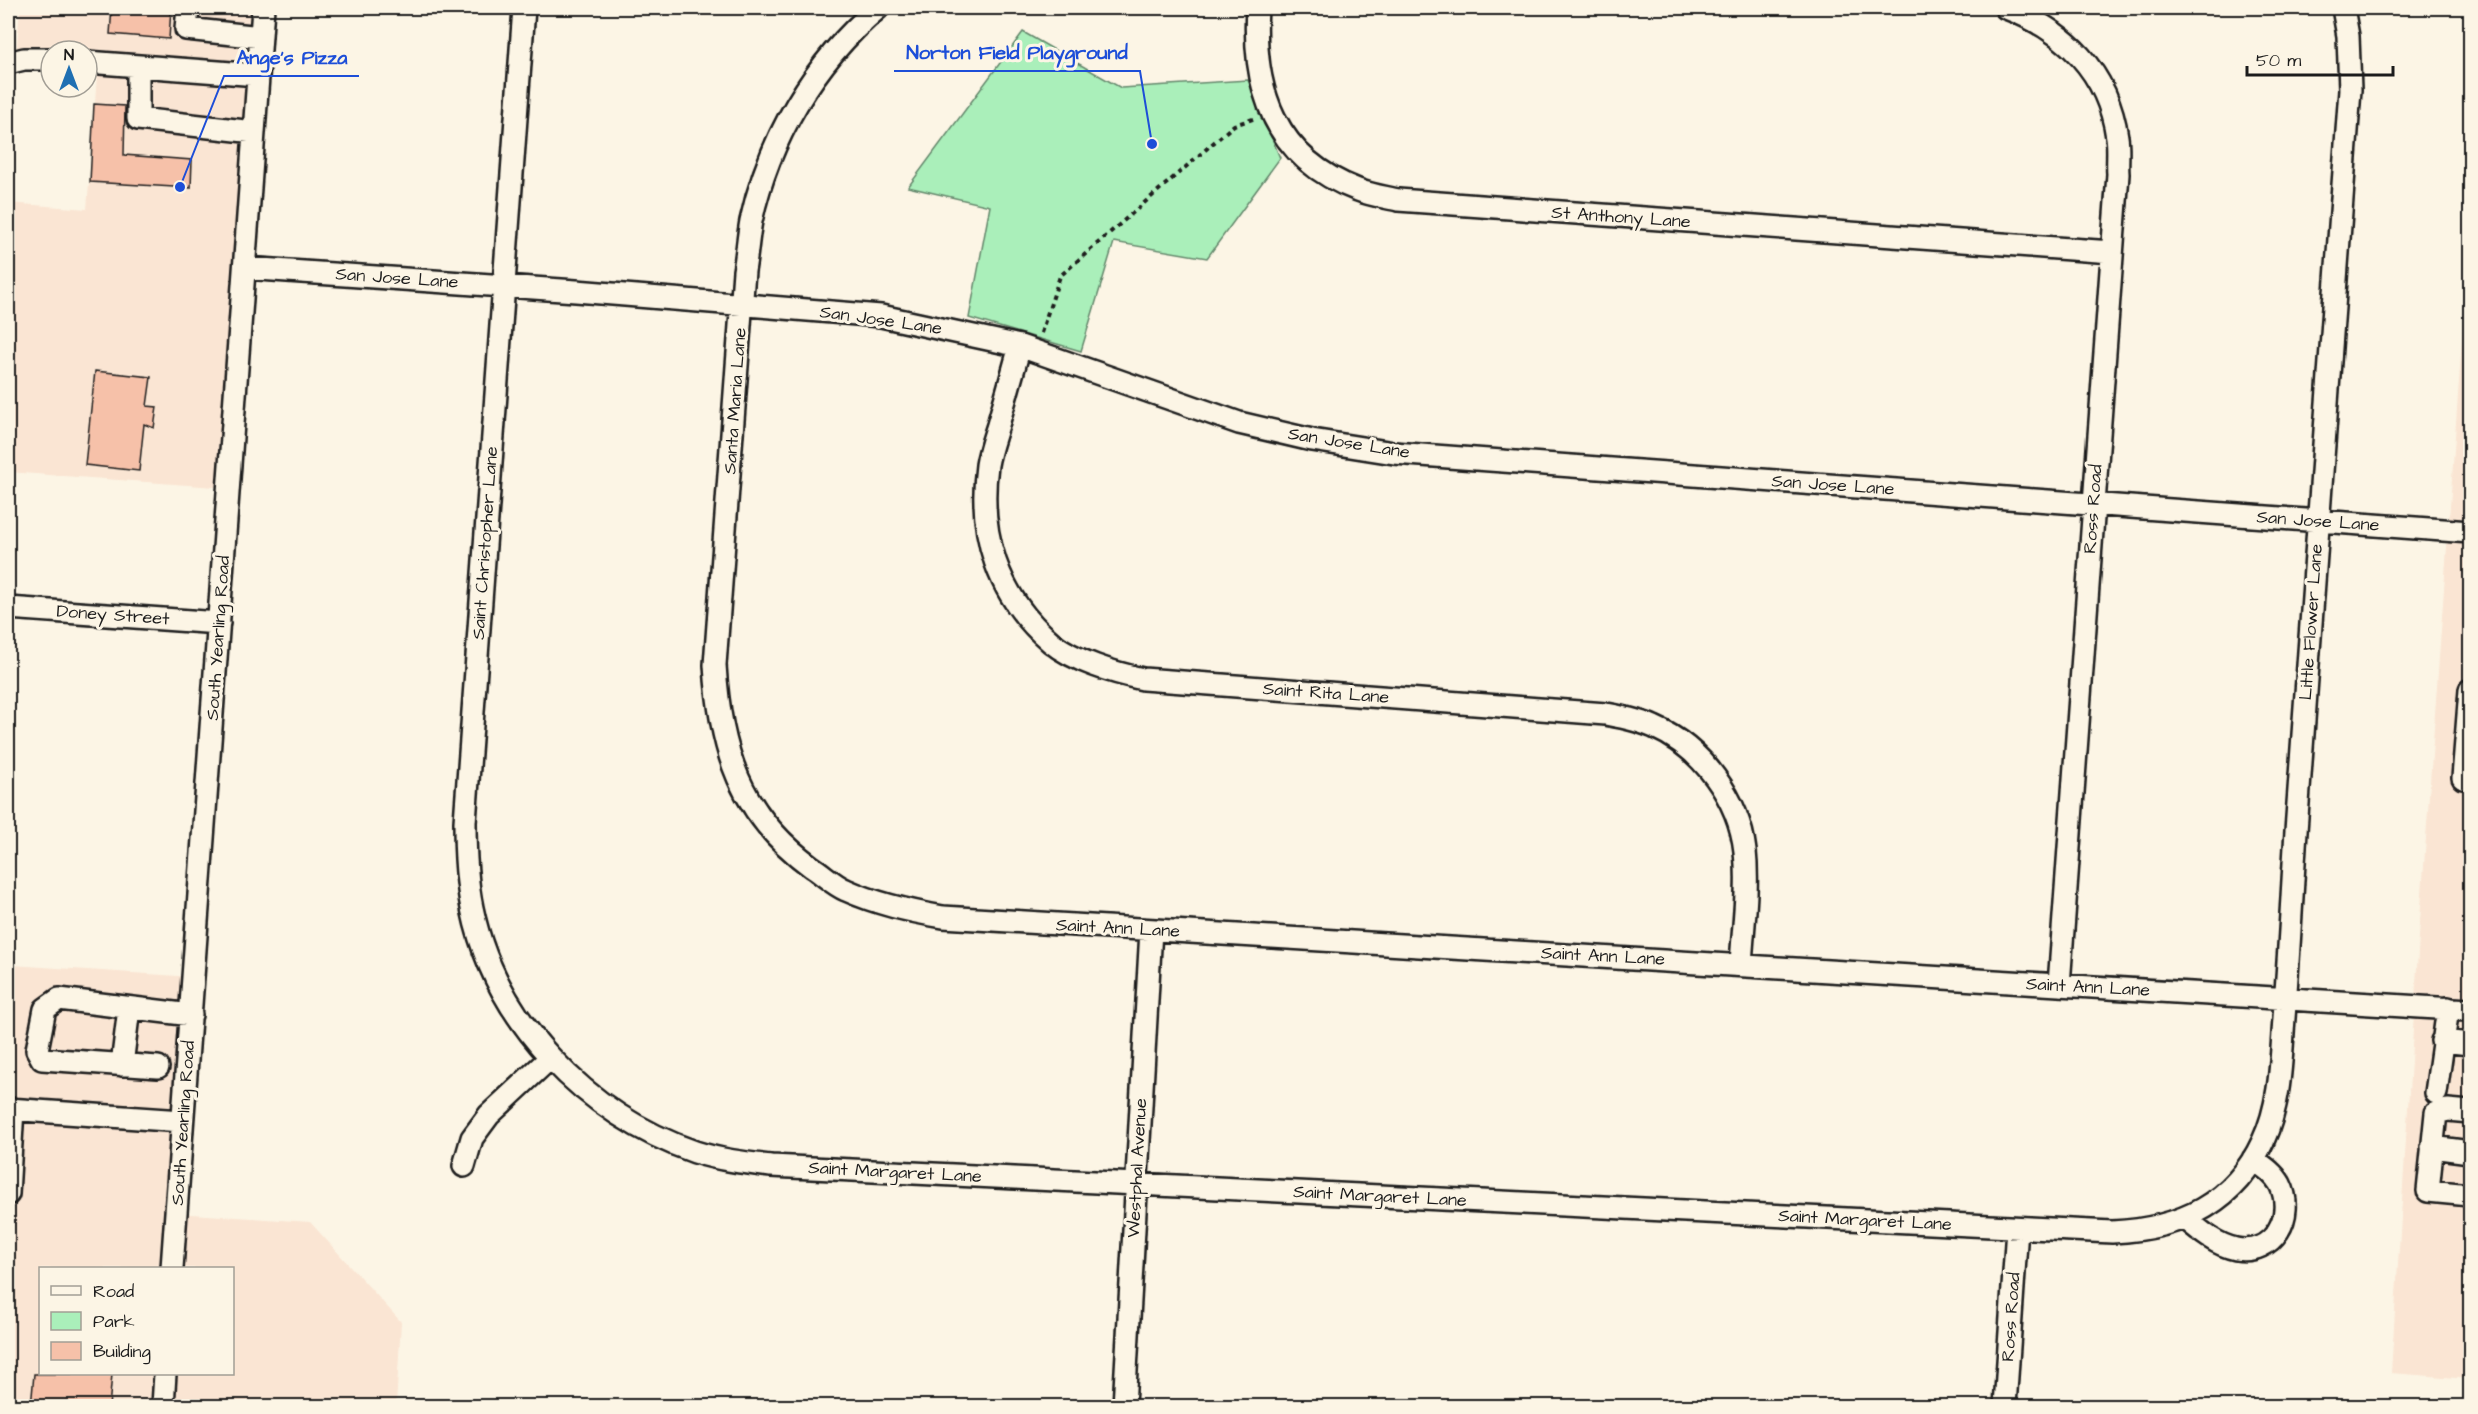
<svg xmlns="http://www.w3.org/2000/svg" width="2478" height="1414" viewBox="0 0 2478 1414" font-family="'Architects Daughter',sans-serif">
<rect width="100%" height="100%" fill="#fcf5e5"/>
<filter id="ink" filterUnits="userSpaceOnUse"><feTurbulence type="fractalNoise" baseFrequency=".0167" numOctaves="2"/><feDisplacementMap in="SourceGraphic" scale="12" xChannelSelector="R" yChannelSelector="G"/><feConvolveMatrix kernelMatrix="1 2 1 2 8 2 1 2 1" color-interpolation-filters="sRGB"/></filter>
<g filter="url(#ink)">
<path fill="#fae5d3" fill-rule="evenodd" d="M 20,8 L 263,8 L 229,488 L 8,472 L 8,203 L 87,209 L 98,62 L 87,61 L 87,51 L 51,51 L 16,56 Z
M 2470,229 L 2470,1379 L 2391,1373 L 2420,921 Z
M 12,965 L 193,977 L 177,1213 L 310,1222 L 401,1322 L 396,1406 L 8,1406 L 8,1029 ZM 40,1268 L 232,1268 L 232,1374 L 40,1374 Z"/>
<path fill="#aaefba" stroke="#63866b" stroke-width="1.5" d="M 1023,32 L 1121,88 L 1248,80 L 1280,158 L 1207,258 L 1114,242 L 1081,351 L 969,318 L 990,206 L 908,187 Z"/>
<path fill="#f6c1a9" stroke="#1c1c1c" stroke-width="1.5" d="M 112,8 L 171,8 L 169,39 L 110,34 Z
M 94,104 L 125,106 L 124,155 L 192,160 L 191,188 L 90,182 Z
M 95,371 L 151,377 L 147,406 L 157,407 L 154,428 L 144,424 L 139,471 L 85,465 Z
M 34,1374 L 112,1374 L 109,1407 L 31,1407 Z"/>
<g fill="none" stroke-linecap="round" stroke-linejoin="round">
<defs>
<path id="minor" d="M 188,8 L 186,29 L 261,37
M 524,8 L 465,822 C 465,851 466,879 472,908 C 495,1021 587,1115 695,1152 C 720,1160 746,1163 771,1166 L 2112,1232 C 2180,1229 2234,1204 2263,1141 C 2281,1103 2281,1059 2284,1018 C 2289,956 2292,893 2296,831 C 2313,584 2332,337 2350,90 L 2348,36 L 2343,8
M 878,8 C 814,62 769,138 751,221 C 748,237 747,254 744,271 L 715,665 C 720,750 740,815 812,867 C 823,874 834,885 846,890 C 877,904 909,911 943,917 L 2470,1010
M 1257,8 C 1252,90 1275,159 1358,190 C 1370,195 1385,197 1398,200 L 2112,252
M 2006,8 C 2065,30 2108,72 2117,137 C 2119,149 2117,162 2118,174 L 2059,985
M 87,62 L 258,75
M 8,63 L 24,59 L 51,59
M 138,66 L 138,119 L 254,132
M 245,268 L 576,291 L 881,316 L 1020,346 L 1239,423 L 1312,440 L 1394,453 L 2470,532
M 1020,346 C 1013,372 1005,399 998,425 C 994,438 989,452 987,465 C 978,533 997,596 1051,642 C 1074,661 1114,673 1143,679 L 1606,714 C 1622,717 1639,720 1654,727 C 1702,748 1739,799 1745,851 C 1749,888 1743,927 1741,965
M 8,608 L 219,623
M 2463,778 L 2470,690
M 2442,1041 L 2470,1044
M 122,1065 L 129,1008
M 158,1067 L 42,1059 L 37,1050 L 45,1009 L 59,999 L 191,1015
M 2436,1093 L 2448,1008
M 8,1109 L 182,1121
M 2470,1112 L 2448,1110 L 2436,1113 L 2428,1191 L 2470,1195
M 2432,1147 L 2470,1152
M 464,1166 L 472,1138 L 489,1115 L 550,1058
M 8,1194 L 13,1109
M 2185,1218 C 2200,1231 2216,1245 2236,1249 C 2273,1256 2296,1216 2280,1184 C 2274,1173 2263,1166 2253,1159
M 172,1268 L 263,8
M 163,1406 L 165,1374
M 1124,1406 L 1151,930
M 2005,1406 L 2017,1228"/>
</defs>
<use href="#minor" stroke="#1c1c1c" stroke-width="26"/>
<path stroke="#1c1c1c" stroke-width="4" stroke-dasharray="4.5 4.5" stroke-linecap="butt" d="M 1041,333 L 1060,276 L 1234,125 L 1256,118"/>
<use href="#minor" stroke="#fcf5e5" stroke-width="21"/>
</g>
</g>
<g text-anchor="middle" dominant-baseline="central" stroke-width="6" stroke-linejoin="round" paint-order="stroke">
<g font-size="18" fill="#1c1c1c" stroke="#fcf5e5">
<text transform="translate(1621 217) rotate(4)">St Anthony Lane</text>
<text transform="translate(397 278) rotate(4)">San Jose Lane</text>
<text transform="translate(881 320) rotate(8)">San Jose Lane</text>
<text transform="translate(735 401) rotate(-86)">Santa Maria Lane</text>
<text transform="translate(1349 443) rotate(9)">San Jose Lane</text>
<text transform="translate(1833 485) rotate(4)">San Jose Lane</text>
<text transform="translate(2093 509) rotate(-86)">Ross Road</text>
<text transform="translate(2318 521) rotate(4)">San Jose Lane</text>
<text transform="translate(485 543) rotate(-86)">Saint Christopher Lane</text>
<text transform="translate(113 615) rotate(4)">Doney Street</text>
<text transform="translate(2311 622) rotate(-86)">Little Flower Lane</text>
<text transform="translate(218 638) rotate(-86)">South Yearling Road</text>
<text transform="translate(1326 693) rotate(4)">Saint Rita Lane</text>
<text transform="translate(1118 928) rotate(3)">Saint Ann Lane</text>
<text transform="translate(1603 956) rotate(3)">Saint Ann Lane</text>
<text transform="translate(2088 987) rotate(3)">Saint Ann Lane</text>
<text transform="translate(183 1123) rotate(-86)">South Yearling Road</text>
<text transform="translate(1137 1168) rotate(-87)">Westphal Avenue</text>
<text transform="translate(895 1172) rotate(3)">Saint Margaret Lane</text>
<text transform="translate(1380 1196) rotate(3)">Saint Margaret Lane</text>
<text transform="translate(1865 1220) rotate(3)">Saint Margaret Lane</text>
<text transform="translate(2011 1317) rotate(-86)">Ross Road</text>
</g>
</g>
<path fill="none" stroke="#1d4ed8" stroke-width="2" d="M1152 144L1140 71H894M180 187L224 76H359"/>
<g fill="#1d4ed8" stroke="#fcf5e5" stroke-width="2">
<circle cx="1152" cy="144" r="6"/>
<circle cx="180" cy="187" r="6"/>
</g>
<g font-size="20" text-anchor="middle" font-weight="bold" fill="#1d4ed8" stroke="#fcf5e5" stroke-width="6" stroke-linejoin="round" paint-order="stroke">
<text x="1017" y="59">Norton Field Playground</text>
<text x="292" y="64">Ange's Pizza</text>
</g>
<rect width="2478" height="1414" fill="none" stroke="#fcf5e5" stroke-width="30"/>
<rect x="15" y="15" width="2448" height="1384" fill="none" stroke="#1c1c1c" stroke-width="2" filter="url(#ink)"/>
<rect x="39" y="1267" width="195" height="108" fill="#fcf5e5" stroke="#a29e95" stroke-width="1.5"/>
<rect x="51" y="1286" width="30" height="9" fill="#fcf5e5" stroke="#a29e95" stroke-width="1.5"/>
<text x="93" y="1297" font-size="18" fill="#1c1c1c">Road</text>
<rect x="51" y="1312" width="30" height="18" fill="#aaefba" stroke="#a29e95" stroke-width="1.5"/>
<text x="93" y="1327" font-size="18" fill="#1c1c1c">Park</text>
<rect x="51" y="1342" width="30" height="18" fill="#f6c1a9" stroke="#a29e95" stroke-width="1.5"/>
<text x="93" y="1357" font-size="18" fill="#1c1c1c">Building</text>
<g transform="translate(69 69)"><circle r="28" fill="#fcf5e5" stroke="#a29e95" stroke-width="1.5"/>
<path d="M0-4.5L10 22L0 15L-10 22Z" fill="#1f6fb2"/>
<text y="-9" font-size="16" font-weight="bold" text-anchor="middle" fill="#1c1c1c">N</text>
</g>
<path d="M2247 66v9h146v-9" fill="none" stroke="#1c1c1c" stroke-width="3"/>
<text x="2256" y="66" font-size="18" fill="#1c1c1c" stroke="#fcf5e5" stroke-width="4.5" paint-order="stroke">50 m</text>
</svg>
